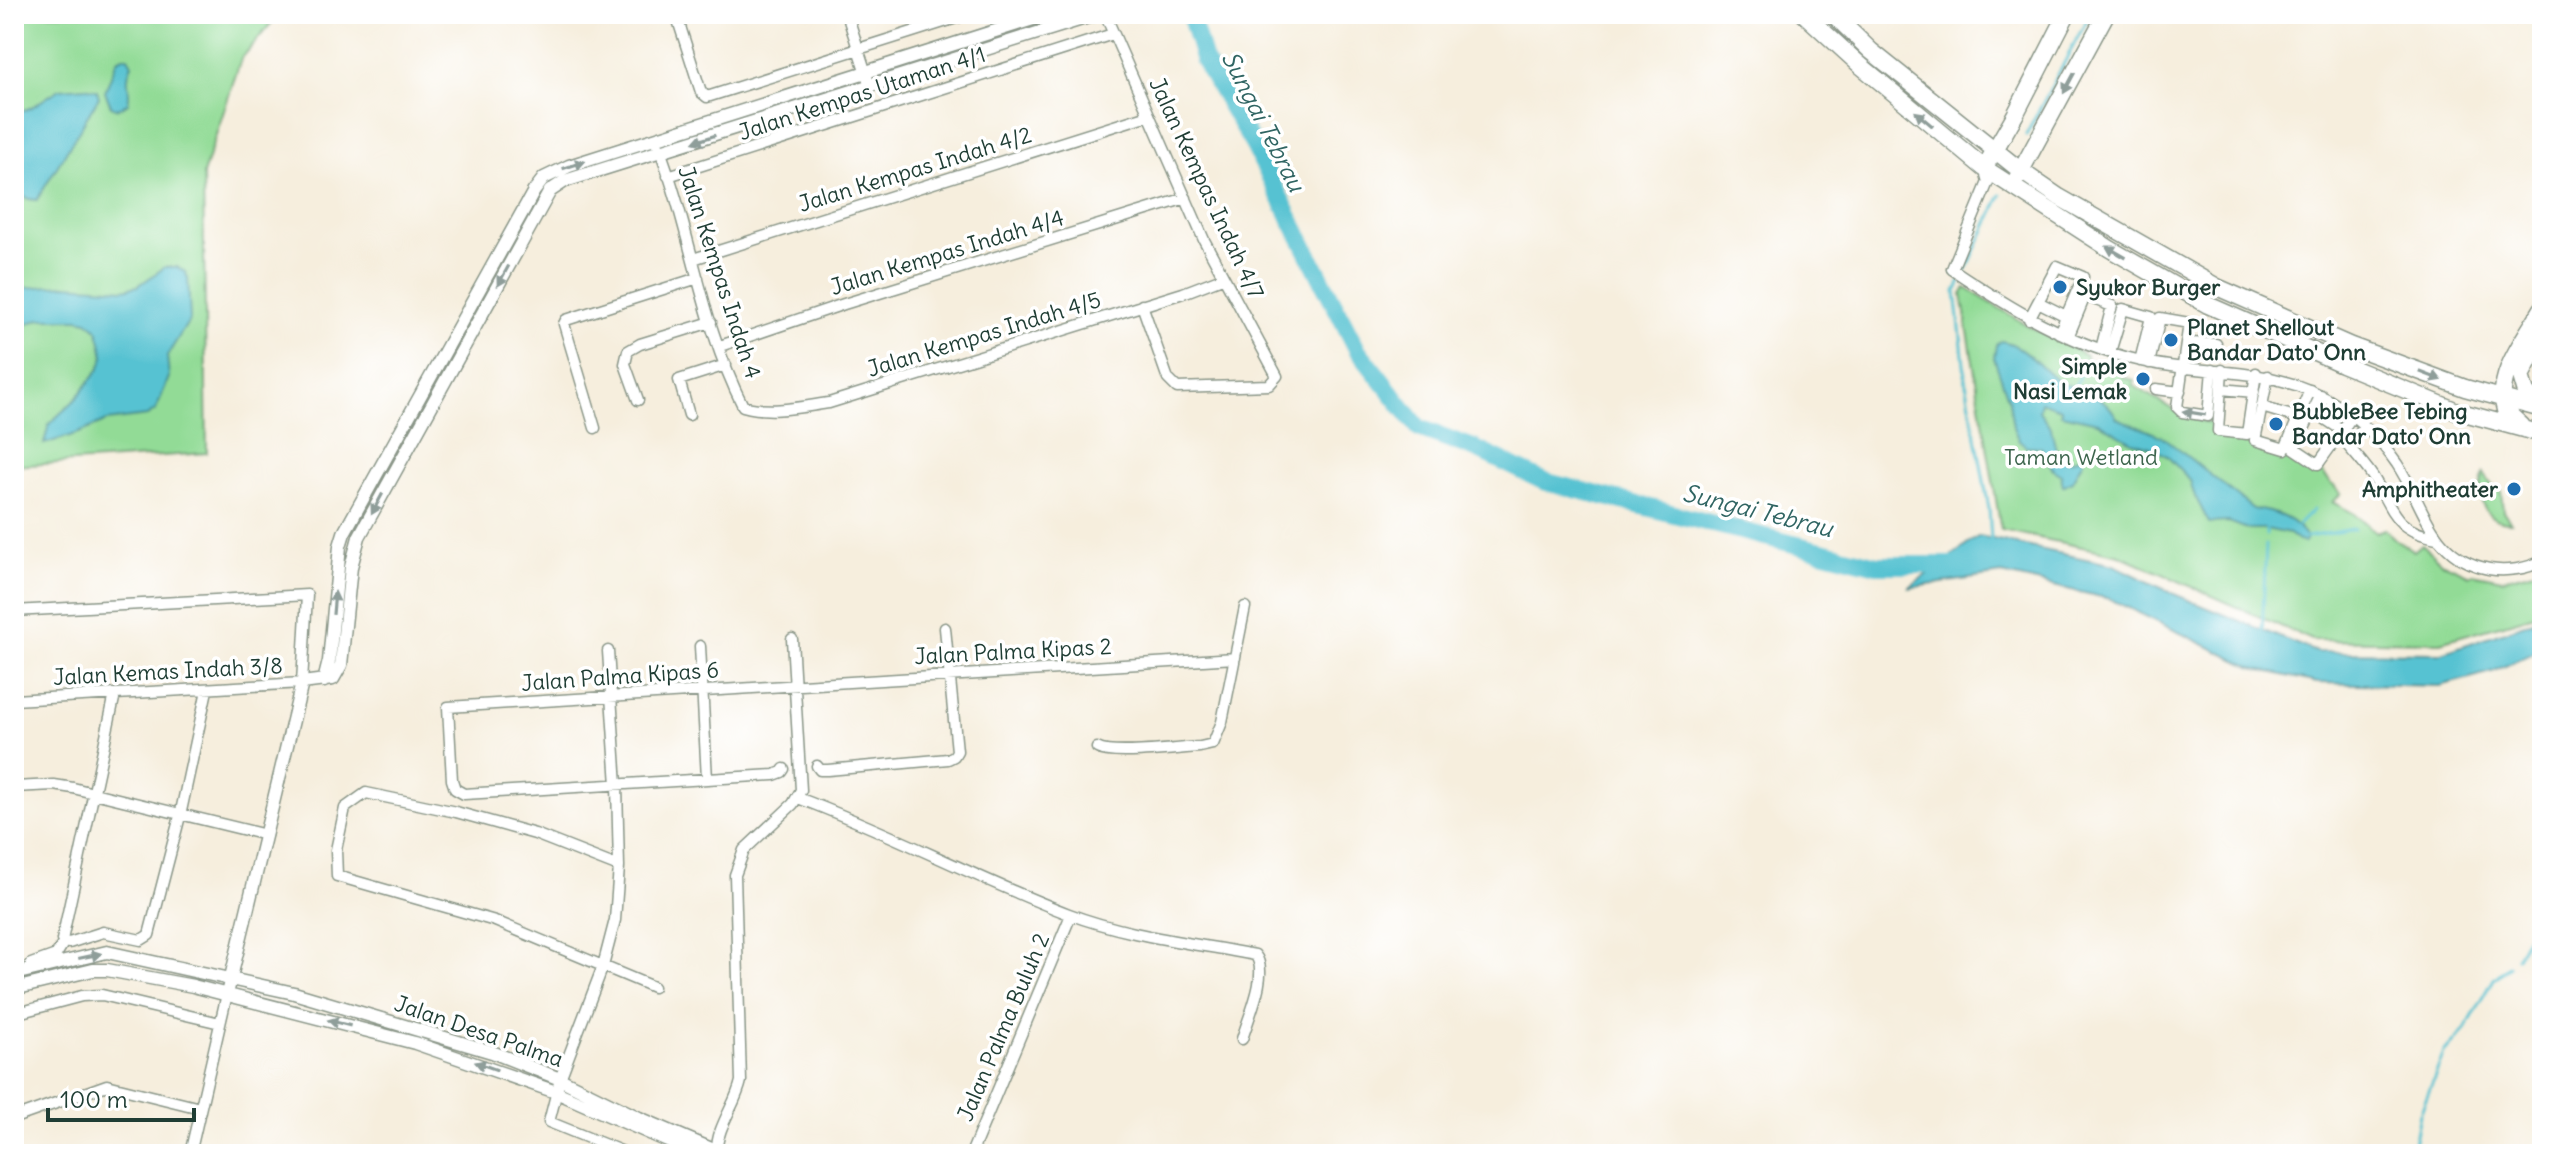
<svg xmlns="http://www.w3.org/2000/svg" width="2556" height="1168" viewBox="0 0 2556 1168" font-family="Delius,sans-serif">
<rect width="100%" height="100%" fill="#fff"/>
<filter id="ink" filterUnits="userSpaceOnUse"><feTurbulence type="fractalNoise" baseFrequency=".0125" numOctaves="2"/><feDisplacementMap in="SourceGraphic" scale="16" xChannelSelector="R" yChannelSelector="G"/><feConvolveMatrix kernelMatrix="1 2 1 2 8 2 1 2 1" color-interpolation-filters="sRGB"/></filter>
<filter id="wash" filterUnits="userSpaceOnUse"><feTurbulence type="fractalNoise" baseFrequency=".006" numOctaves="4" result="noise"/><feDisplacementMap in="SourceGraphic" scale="32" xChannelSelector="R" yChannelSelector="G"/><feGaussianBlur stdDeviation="1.8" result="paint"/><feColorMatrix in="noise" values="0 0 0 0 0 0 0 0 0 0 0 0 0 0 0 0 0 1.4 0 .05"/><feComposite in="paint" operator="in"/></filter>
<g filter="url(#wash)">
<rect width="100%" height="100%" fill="#f6eedd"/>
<path fill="#92db96" stroke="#588c65" stroke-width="2" d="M 14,14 L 279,14 L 241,59 L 203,174 L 207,453 L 14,466 Z
M 1966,288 L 2032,328 L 2086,355 L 2086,359 L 2123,371 L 2122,377 L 2134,380 L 2134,386 C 2161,401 2183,421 2214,423 L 2214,434 L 2236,441 L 2250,436 L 2251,442 L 2264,452 L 2288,452 L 2305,467 L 2311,465 L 2321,472 L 2341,494 L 2332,502 L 2355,514 L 2376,532 L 2385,529 L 2395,539 L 2414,551 L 2422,544 L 2443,563 L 2470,575 L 2472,573 L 2502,579 L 2542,569 L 2542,613 L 2440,642 L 2312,640 L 2120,555 L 2001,530 L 1962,295 Z
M 2484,474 L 2491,484 L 2501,491 L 2503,511 L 2511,522 C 2483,522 2475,497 2484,474 Z"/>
<path fill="#57c2d2" stroke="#3b8083" stroke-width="2" d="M 123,57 L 128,57 L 132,64 C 123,84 132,86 128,103 L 118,109 L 111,106 L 105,92 L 117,60 Z
M 85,87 L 97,90 L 99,97 L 37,200 C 28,200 19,196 15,187 L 18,178 L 14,168 L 14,113 L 30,108 L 60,89 Z
M 165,267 L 177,267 L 185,272 L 188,278 L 190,319 L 167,356 L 169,377 L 156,410 L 147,416 L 107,421 L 79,433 L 44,444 L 49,424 L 76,399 L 99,369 L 104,357 L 101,342 L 97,329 L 88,321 L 78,319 L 40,319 L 25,325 L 14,333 L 14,315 L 21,306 L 20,291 L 24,288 L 66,285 L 124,289 L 138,286 Z
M 2001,341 C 2023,343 2042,370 2059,382 C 2064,385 2071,386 2077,387 C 2094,393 2109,402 2117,418 L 2163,437 L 2253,509 C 2275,512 2294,518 2307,537 L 2305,542 L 2298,541 L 2289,534 L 2266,529 L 2247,529 L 2229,522 L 2209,523 L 2194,494 L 2190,480 L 2167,456 L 2150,447 L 2132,442 L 2098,422 L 2061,414 L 2061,409 L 2041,402 L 2039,411 L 2051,428 L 2058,458 L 2070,461 L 2081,457 L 2083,461 L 2072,481 L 2063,486 L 2061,475 L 2053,470 L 2041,447 L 2026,446 L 2018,439 L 2013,427 L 2009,401 L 1994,358 L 1996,345 Z
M 1979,536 L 2114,565 L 2174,594 L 2316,652 L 2442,653 L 2542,618 L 2542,649 L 2492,672 L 2440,686 L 2317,683 L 2253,668 L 2110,599 L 2002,574 L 1908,588 Z"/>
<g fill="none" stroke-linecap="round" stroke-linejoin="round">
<path stroke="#57c2d2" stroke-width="3" d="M 2026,135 L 2090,14
M 2075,387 L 2082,368
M 2298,525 L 2313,510
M 2266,534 L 2266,529
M 2307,537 L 2354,529
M 1991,539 L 1989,509 L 1966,382 L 1956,292 L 2001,195
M 2262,633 L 2266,545
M 2517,957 L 2528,935 L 2542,919
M 2417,1154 L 2413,1150 L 2420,1114 L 2444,1053 L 2465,1030 L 2494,979 L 2509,966"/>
<path stroke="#57c2d2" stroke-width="18" d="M 1190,14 L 1204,61 L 1254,146 L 1357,349 L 1419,428 L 1476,449 L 1543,481 L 1877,565 L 1963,565"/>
</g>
</g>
<g filter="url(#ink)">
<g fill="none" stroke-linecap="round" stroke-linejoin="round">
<defs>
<path id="minor" d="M 676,14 L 701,92 L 707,97 L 969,14
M 847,14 L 870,86
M 1105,14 L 1204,240 L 1277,376 L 1269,385 L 1177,388 L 1168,379 L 1142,305
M 658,145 C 691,230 701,324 743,406 C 771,414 801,407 829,403 L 1183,293 L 1222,278
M 1984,168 L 1988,182 L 1952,269 C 2010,308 2068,344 2137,360 C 2210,378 2275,362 2342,408 C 2363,422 2383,444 2397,464 C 2426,508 2431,558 2489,569 C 2506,572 2527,569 2542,561
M 668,176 L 1113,34
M 693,259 L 1149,115
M 2038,302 L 2066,316
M 2029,319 L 2057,266 L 2083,277 L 2059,333
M 2068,337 L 2085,296 L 2112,306 L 2101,349
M 2188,343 L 2216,344
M 720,346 L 844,304 L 1186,198
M 2110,352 L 2123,309 L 2151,317 L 2140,361
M 2149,363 L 2160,318 L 2189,323 L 2177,407 L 2182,412 L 2208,416 L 2212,370
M 2222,370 L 2218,431 L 2247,434 L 2256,373
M 2268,376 L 2255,440 L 2285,449 L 2310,390
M 2156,389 L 2180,392
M 2221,389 L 2254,392
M 2321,395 L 2294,448 L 2318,464 L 2353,415
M 638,400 L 625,364 L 628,351 L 640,344 L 711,322
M 2262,407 L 2298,418
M 2313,411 L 2342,430
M 689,415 L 679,380 L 726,365
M 2365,427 L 2349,442 L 2349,447 C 2358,458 2369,469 2376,482 C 2394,514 2397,531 2437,538
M 595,428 L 564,324 L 566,320 L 698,278
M 14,611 L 307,595 L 302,683 L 14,700
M 700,646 L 707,779
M 608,651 L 617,785 L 619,867 L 615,920 L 603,966 L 560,1079 L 549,1122 L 628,1154
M 115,694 L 62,940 L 64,942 L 69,943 L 103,932 L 141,940 L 149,935 L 180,816 L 207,690
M 1097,748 C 1112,757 1178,748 1200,747 L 1213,744 L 1222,722 L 1245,607
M 817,766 L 820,770 L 828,770 L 948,759 L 954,756 L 957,751 L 945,628
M 784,769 L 782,772 L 774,775 L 464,794 L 455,789 L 452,780 L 448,707 L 1235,658
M 14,787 L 54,785 L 73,788 L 266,835
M 798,798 C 890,832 977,879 1069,914 C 1127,936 1193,943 1255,955 C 1270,972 1248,1018 1242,1039
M 619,867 L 535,834 L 456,812 L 366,793 L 345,808 L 336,850 L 337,876 L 495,921 L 653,987
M 31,964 L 56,955 L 64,942
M 14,1014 L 82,996 L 102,995 L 220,1023
M 14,1118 L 107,1085 L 200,1108
M 717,1152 C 716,1127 736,1105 741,1081 L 735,875 L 744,850 L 793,804 L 801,790 L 792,639
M 190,1154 L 227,994
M 971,1154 L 1071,915"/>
<path id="tertiary" d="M 324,681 L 329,661 L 340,546 L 344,533 L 534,191 L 544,178 L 569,166 L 1049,14
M 14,974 L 107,952 L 294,993 L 492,1052 L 560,1079 L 639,1118 L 723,1154
M 14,989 L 93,970 L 107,970 L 193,986 L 415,1043 L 556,1092 L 697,1154
M 227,994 L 302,683 L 333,679 L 341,665 L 351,567 L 359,537 L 550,191 L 565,181 L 1098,14"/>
<path id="primary" d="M 1804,14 L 1860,65 L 1984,168 L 2110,249 L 2208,305 L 2342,364 L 2457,411 L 2542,434
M 1833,14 L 1871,51 L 2021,171 L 2059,197 L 2217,287 L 2351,346 L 2465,388 L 2542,409
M 1989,160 L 2015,115 L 2067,14
M 2017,178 L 2106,14
M 2541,407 L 2526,393 L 2521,376 L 2542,335
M 2522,426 L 2505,410 C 2494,376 2526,337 2542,309"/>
</defs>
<use href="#minor" stroke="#8a9688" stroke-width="13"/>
<use href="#tertiary" stroke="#8a9688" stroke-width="15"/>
<use href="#primary" stroke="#8a9688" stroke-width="19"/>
<use href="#minor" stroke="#fff" stroke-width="10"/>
<use href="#tertiary" stroke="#fff" stroke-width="12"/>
<use href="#primary" stroke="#fff" stroke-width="16"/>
</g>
<defs><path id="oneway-solid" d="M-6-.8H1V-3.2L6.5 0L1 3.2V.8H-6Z" transform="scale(2)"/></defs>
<g fill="#8f9e9a">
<use href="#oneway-solid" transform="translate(2069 83) rotate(118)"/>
<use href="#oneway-solid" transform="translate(1924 119) rotate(-140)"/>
<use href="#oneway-solid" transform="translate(704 139) rotate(162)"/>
<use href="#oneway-solid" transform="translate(574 165) rotate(-18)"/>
<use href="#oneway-solid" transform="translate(2116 252) rotate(-150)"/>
<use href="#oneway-solid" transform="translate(503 276) rotate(119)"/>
<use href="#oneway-solid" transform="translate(2431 376) rotate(21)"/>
<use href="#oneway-solid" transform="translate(2194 413) rotate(-171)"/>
<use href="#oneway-solid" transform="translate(377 504) rotate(118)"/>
<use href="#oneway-solid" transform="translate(334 603) rotate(-85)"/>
<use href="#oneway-solid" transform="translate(90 956) rotate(-12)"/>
<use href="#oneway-solid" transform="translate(339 1023) rotate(-166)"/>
<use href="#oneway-solid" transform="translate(486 1066) rotate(-161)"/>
</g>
</g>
<g fill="#1f6fb2" stroke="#fff" stroke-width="3">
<circle cx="2060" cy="287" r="8"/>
<circle cx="2171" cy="340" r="8"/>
<circle cx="2143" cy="379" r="8"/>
<circle cx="2276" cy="424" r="8"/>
<circle cx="2514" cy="489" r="8"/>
</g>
<g text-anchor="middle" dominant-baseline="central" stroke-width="7" stroke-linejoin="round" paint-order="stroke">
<g font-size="22" fill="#1f3d34" stroke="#fff">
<text transform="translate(862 93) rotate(-18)">Jalan Kempas Utaman 4/1</text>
<text transform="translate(915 169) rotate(-17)">Jalan Kempas Indah 4/2</text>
<text transform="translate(1207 188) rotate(65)">Jalan Kempas Indah 4/7</text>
<text transform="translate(947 252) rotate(-17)">Jalan Kempas Indah 4/4</text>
<text transform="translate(720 272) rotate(72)">Jalan Kempas Indah 4</text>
<text transform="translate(984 334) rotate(-17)">Jalan Kempas Indah 4/5</text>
<text transform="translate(1013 651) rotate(-3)">Jalan Palma Kipas 2</text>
<text transform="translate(168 671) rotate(-3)">Jalan Kemas Indah 3/8</text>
<text transform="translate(620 676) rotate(-4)">Jalan Palma Kipas 6</text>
<text transform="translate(1003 1027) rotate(-67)">Jalan Palma Buluh 2</text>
<text transform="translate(479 1031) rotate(19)">Jalan Desa Palma</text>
</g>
<g font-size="22" font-weight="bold" fill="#1f3d34" stroke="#fff" text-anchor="start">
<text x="2076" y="287">Syukor Burger</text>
<text x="2187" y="327">Planet Shellout<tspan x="2187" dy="25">Bandar Dato' Onn</tspan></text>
<text x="2127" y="366" text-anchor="end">Simple<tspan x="2127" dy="25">Nasi Lemak</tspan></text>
<text x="2292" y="411">BubbleBee Tebing<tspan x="2292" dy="25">Bandar Dato' Onn</tspan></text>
<text x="2498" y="489" text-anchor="end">Amphitheater</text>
</g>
<g font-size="22" fill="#3c644c" stroke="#fff">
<text x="2081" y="457">Taman Wetland</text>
</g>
<g font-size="24" font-style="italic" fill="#306563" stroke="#fff">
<text transform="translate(1264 121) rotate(63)">Sungai Tebrau</text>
<text transform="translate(1758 510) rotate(14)">Sungai Tebrau</text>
</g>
</g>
<rect width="2556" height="1168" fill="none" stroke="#fff" stroke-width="48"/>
<path d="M48 1108v12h146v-12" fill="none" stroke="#1f3d34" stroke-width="4"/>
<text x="60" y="1108" font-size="24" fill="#1f3d34" stroke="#ffffff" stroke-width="6" paint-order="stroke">100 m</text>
</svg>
